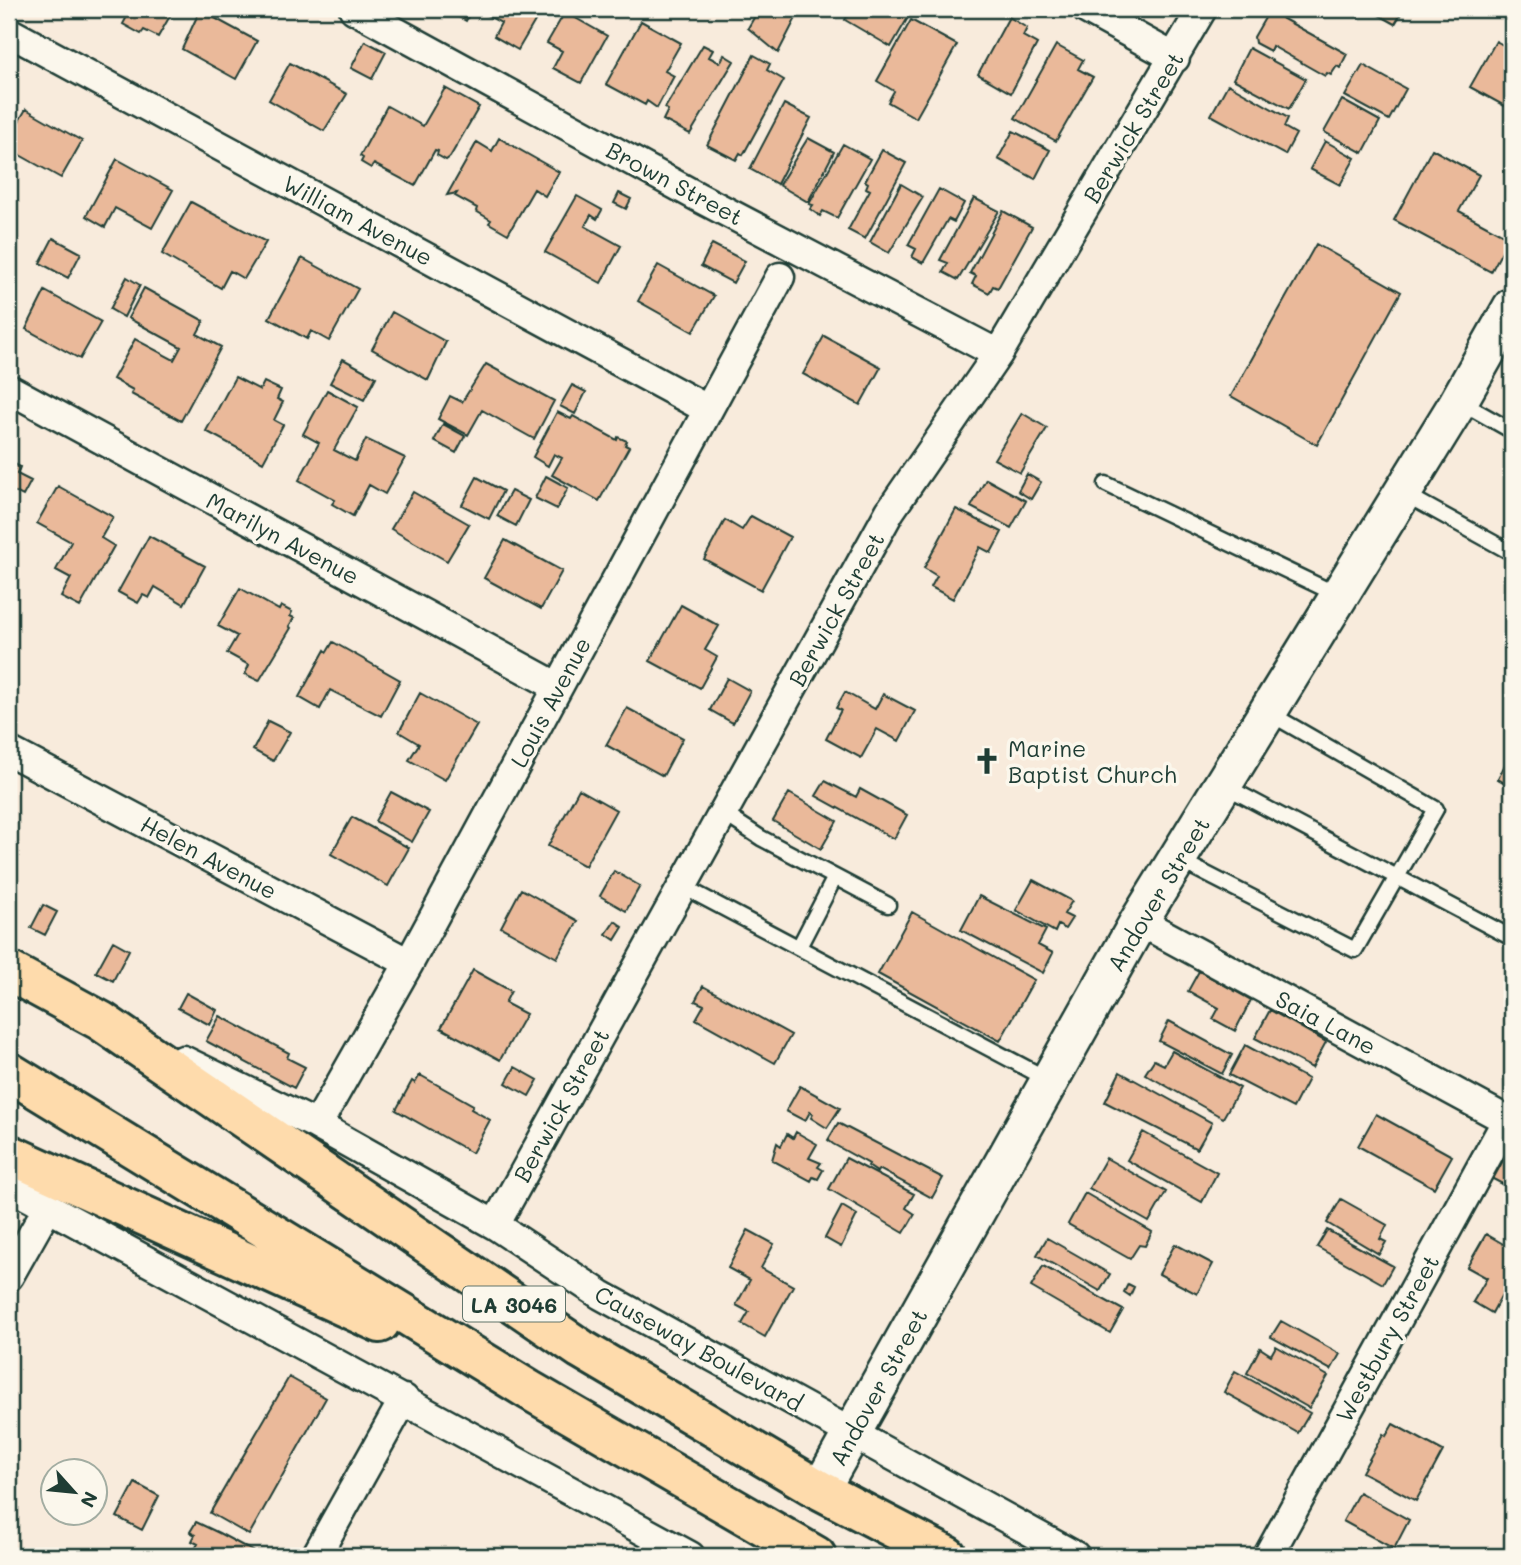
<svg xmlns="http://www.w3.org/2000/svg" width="1521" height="1565" viewBox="0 0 1521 1565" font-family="Mali,sans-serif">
<rect width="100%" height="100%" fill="#f8ebdc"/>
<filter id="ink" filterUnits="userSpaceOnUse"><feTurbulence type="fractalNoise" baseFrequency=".0143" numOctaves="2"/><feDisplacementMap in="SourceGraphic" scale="14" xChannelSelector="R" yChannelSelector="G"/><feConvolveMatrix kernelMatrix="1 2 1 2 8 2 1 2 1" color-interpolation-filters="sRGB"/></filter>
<g filter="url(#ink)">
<path fill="#eab99a" stroke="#1f3d34" stroke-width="2" d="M 131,9 L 174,9 L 158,37 L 144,30 L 141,34 L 123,24 Z
M 444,9 L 472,9 L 466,21 Z
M 485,9 L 542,9 L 518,50 L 494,36 L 501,23 L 483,13 Z
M 759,9 L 783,9 L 797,16 L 778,53 L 748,28 Z
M 851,9 L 913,9 L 891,47 L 845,20 Z
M 1368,9 L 1404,9 L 1395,24 Z
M 200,10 L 257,41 L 236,79 L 182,49 Z
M 1269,11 L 1347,54 L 1340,68 L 1337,66 L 1331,75 L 1327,73 L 1325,76 L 1272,46 L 1270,51 L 1255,43 L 1254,37 Z
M 565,12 L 607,36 L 581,83 L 553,68 L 562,51 L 547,43 Z
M 1009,17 L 1027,28 L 1023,36 L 1037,44 L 1011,93 L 978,74 Z
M 911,20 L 957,45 L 916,118 L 888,102 L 894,91 L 877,81 Z
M 641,21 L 681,43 L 665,71 L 674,76 L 657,108 L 647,101 L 645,105 L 606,84 Z
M 365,41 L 386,52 L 372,79 L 351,68 Z
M 1496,41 L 1512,50 L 1512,110 L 1470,87 Z
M 703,45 L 713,50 L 709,57 L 720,63 L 724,55 L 734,61 L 690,134 L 663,120 L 668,110 L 665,108 Z
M 1056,45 L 1083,60 L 1078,69 L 1093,77 L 1056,141 L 1015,118 Z
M 1249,48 L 1306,79 L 1289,109 L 1233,79 Z
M 754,55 L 770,64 L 767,70 L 784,80 L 743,155 L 740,153 L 736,160 L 707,145 Z
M 290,63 L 347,94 L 324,131 L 269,100 Z
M 1363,65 L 1406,89 L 1389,120 L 1345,96 Z
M 1228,84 L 1288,118 L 1284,127 L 1296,134 L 1285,155 L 1211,115 Z
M 445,88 L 479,107 L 450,157 L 446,160 L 437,155 L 438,151 L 435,150 L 415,186 L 374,164 L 371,168 L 361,162 L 363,158 L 360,156 L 387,106 L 423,126 Z
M 1342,100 L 1380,121 L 1363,153 L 1324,132 Z
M 784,104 L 811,118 L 777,184 L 750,169 Z
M 26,109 L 82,141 L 61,178 L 9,149 L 9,138 Z
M 1013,131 L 1050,150 L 1035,179 L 998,159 Z
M 499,138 L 559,172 L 545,196 L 534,189 L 508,234 L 489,223 L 491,220 L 476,211 L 477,208 L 455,196 L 457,193 L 447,195 L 477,142 L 492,151 Z
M 808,138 L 834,152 L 808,202 L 779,185 Z
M 1325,141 L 1355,158 L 1340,185 L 1310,169 Z
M 843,144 L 870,159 L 837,218 L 823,211 L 820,216 L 810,209 L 813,205 L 809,204 Z
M 1432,149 L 1479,175 L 1459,211 L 1509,238 L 1491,272 L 1394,220 Z
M 882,150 L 906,163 L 865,239 L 848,230 L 870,190 L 866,188 L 868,183 L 865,181 Z
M 117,159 L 173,190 L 152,228 L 115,208 L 105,227 L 86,216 Z
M 901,184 L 923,197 L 889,253 L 870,242 Z
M 939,189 L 964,203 L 954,222 L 948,219 L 923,263 L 912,257 L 916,249 L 908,245 Z
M 619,193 L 631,199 L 626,209 L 614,203 Z
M 577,196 L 602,210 L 597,219 L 591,215 L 585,226 L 621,246 L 601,283 L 545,252 Z
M 974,198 L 999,211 L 958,280 L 943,272 L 948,263 L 940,260 Z
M 191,202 L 266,242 L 244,279 L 230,271 L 221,288 L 162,254 Z
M 1003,211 L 1032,227 L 998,288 L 993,286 L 989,293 L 972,284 L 976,276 L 970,273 Z
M 53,238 L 81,253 L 68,278 L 40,263 Z
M 712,244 L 745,261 L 733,283 L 701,266 Z
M 1316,244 L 1401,292 L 1317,445 L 1231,396 Z
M 302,258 L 358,289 L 329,341 L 311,331 L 307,339 L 269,318 Z
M 658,265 L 714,296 L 693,332 L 638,301 Z
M 127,277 L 140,285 L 124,317 L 110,309 Z
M 144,288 L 204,321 L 197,334 L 221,347 L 181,421 L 131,394 L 133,390 L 113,379 L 135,339 L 174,360 L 181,347 L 128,318 Z
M 45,291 L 101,322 L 80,359 L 26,329 Z
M 392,312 L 446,342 L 428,380 L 372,349 Z
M 824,336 L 881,367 L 860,405 L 803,374 Z
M 343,359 L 376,377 L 364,400 L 330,383 Z
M 486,364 L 554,401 L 534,439 L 482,410 L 468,435 L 438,419 L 450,396 L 462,402 Z
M 235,377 L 260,390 L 264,382 L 281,390 L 277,399 L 283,402 L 274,420 L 283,425 L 263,462 L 206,431 Z
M 572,385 L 586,392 L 575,414 L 560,406 Z
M 327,390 L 358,407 L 334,450 L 355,461 L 366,439 L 405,458 L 385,494 L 369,485 L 353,516 L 332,504 L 335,500 L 299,480 L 319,443 L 303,434 Z
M 557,412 L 571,419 L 573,416 L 617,440 L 618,437 L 627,441 L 625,445 L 629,447 L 599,501 L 552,475 L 562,458 L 554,454 L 548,466 L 533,457 Z
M 1022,413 L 1047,428 L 1020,473 L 994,459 Z
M 443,424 L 465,436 L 456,453 L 434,441 Z
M 9,461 L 20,467 L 17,474 L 31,481 L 23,496 L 9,489 Z
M 1027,474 L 1041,482 L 1031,499 L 1018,491 Z
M 546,476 L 568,488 L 557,509 L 535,498 Z
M 477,477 L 503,491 L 489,519 L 462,505 Z
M 986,479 L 1026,501 L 1011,528 L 971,507 Z
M 58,486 L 113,517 L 101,538 L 114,546 L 80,607 L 61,597 L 71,578 L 56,570 L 71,542 L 37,523 Z
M 511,491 L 529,500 L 516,526 L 497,516 Z
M 413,492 L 469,524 L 447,561 L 391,529 Z
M 956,509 L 1002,532 L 991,553 L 980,547 L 953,599 L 931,587 L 937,576 L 924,568 Z
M 751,516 L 790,537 L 761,590 L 704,559 L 725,520 L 742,530 Z
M 149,536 L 205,566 L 184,604 L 155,587 L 149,598 L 143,595 L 138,603 L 118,592 Z
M 505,540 L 562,571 L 541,609 L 484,578 Z
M 240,588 L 279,610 L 281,606 L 292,612 L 290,616 L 294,618 L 289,626 L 291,628 L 259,681 L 245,674 L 249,665 L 227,653 L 237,636 L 218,626 Z
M 681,605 L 719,626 L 705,650 L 717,657 L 700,688 L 650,661 Z
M 333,642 L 400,680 L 381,716 L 330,690 L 320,709 L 299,697 L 325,650 L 327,652 Z
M 727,678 L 750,691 L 733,723 L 710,710 Z
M 845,692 L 875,709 L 883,694 L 915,711 L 899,741 L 877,729 L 861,758 L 826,739 L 841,710 L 836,708 Z
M 420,693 L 477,725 L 445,780 L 409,760 L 419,744 L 399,732 Z
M 627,708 L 683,738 L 663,776 L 606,745 Z
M 268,721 L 290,732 L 273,761 L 253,750 Z
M 1512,750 L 1512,787 L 1498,779 Z
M 825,781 L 856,797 L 860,789 L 907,815 L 894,839 L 816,796 Z
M 579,789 L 616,810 L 585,866 L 548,846 Z
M 391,792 L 429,812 L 412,842 L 375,821 Z
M 789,793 L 837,821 L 821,849 L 773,821 Z
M 352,817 L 409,848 L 388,886 L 331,854 Z
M 614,871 L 640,886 L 626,911 L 600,896 Z
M 1033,880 L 1072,901 L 1064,914 L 1072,918 L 1065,929 L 1058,925 L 1055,932 L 1016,910 Z
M 521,889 L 578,921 L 557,958 L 501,927 Z
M 979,896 L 1046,930 L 1038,945 L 1053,953 L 1043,973 L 961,930 Z
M 43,905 L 57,912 L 45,935 L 31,928 Z
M 912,912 L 1034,980 L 1000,1041 L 878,974 Z
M 615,921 L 623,927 L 615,940 L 606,934 Z
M 113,941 L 129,950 L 113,981 L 96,972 Z
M 473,970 L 511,991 L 505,1003 L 526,1014 L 500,1060 L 441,1028 Z
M 1199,971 L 1251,1000 L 1235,1031 L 1213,1019 L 1219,1008 L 1188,991 Z
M 703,986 L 791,1035 L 775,1063 L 696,1019 L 704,1005 L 695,1001 Z
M 186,993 L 217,1010 L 210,1025 L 178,1008 Z
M 1270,1010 L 1326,1042 L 1312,1068 L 1255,1038 Z
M 220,1016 L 289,1053 L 287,1058 L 305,1067 L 294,1088 L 206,1041 Z
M 1169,1021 L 1232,1055 L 1222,1074 L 1159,1041 Z
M 1245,1045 L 1308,1079 L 1293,1108 L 1229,1075 Z
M 1172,1051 L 1240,1088 L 1223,1118 L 1145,1074 L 1154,1060 L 1164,1065 Z
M 515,1067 L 538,1080 L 529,1096 L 506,1083 Z
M 1120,1072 L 1212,1123 L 1197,1149 L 1105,1102 Z
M 420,1075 L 473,1105 L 471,1109 L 490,1120 L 472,1153 L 396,1110 L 412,1081 L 415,1083 Z
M 800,1086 L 840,1108 L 827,1128 L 811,1118 L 813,1114 L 810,1112 L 805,1121 L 786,1111 Z
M 1376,1114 L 1452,1156 L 1434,1188 L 1358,1146 Z
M 838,1123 L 943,1178 L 932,1198 L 879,1169 L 877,1172 L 868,1166 L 869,1164 L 833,1144 L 828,1140 Z
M 796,1132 L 817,1144 L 809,1158 L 821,1163 L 818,1167 L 823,1170 L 818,1179 L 813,1177 L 811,1181 L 772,1160 L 777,1143 L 781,1146 L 787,1134 L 793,1138 Z
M 1143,1132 L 1217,1173 L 1202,1202 L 1127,1160 Z
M 1511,1146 L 1512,1147 L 1512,1189 L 1493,1179 Z
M 846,1158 L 914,1194 L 906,1208 L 915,1214 L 904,1233 L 829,1189 Z
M 1106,1158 L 1166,1192 L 1149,1222 L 1089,1188 Z
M 1085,1193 L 1152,1232 L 1145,1246 L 1139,1245 L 1130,1259 L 1068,1224 Z
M 1341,1199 L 1387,1225 L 1380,1239 L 1386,1242 L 1379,1254 L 1327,1223 Z
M 842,1206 L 857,1215 L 841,1247 L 825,1238 Z
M 748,1230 L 774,1244 L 761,1268 L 793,1286 L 765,1337 L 742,1324 L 749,1312 L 736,1305 L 750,1280 L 728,1268 Z
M 1327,1230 L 1393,1266 L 1383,1284 L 1317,1247 Z
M 1486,1234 L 1512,1249 L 1512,1293 L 1505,1289 L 1492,1313 L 1473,1302 L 1487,1278 L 1467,1267 Z
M 1047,1238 L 1110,1274 L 1100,1291 L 1037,1255 Z
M 1175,1244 L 1213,1264 L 1197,1294 L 1159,1274 Z
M 1043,1266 L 1123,1310 L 1110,1333 L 1031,1287 Z
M 1128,1284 L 1134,1287 L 1130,1296 L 1124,1292 Z
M 1281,1321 L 1340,1354 L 1331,1370 L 1271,1337 Z
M 1276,1346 L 1328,1376 L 1309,1408 L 1247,1373 L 1260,1348 L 1271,1355 Z
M 1235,1371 L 1310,1413 L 1298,1433 L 1224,1392 Z
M 289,1377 L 326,1398 L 249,1535 L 210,1513 Z
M 1393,1424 L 1443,1451 L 1416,1501 L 1362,1472 L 1383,1434 L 1386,1436 Z
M 135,1483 L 159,1496 L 142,1530 L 117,1517 Z
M 1359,1492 L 1409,1520 L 1394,1549 L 1343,1521 Z
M 196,1522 L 219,1533 L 262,1556 L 198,1556 L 192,1553 L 198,1544 L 192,1541 L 195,1535 L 190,1532 Z"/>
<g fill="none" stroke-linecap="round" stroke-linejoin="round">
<defs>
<path id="service" d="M 1459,401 L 1512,431
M 1106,484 L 1338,595
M 1403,493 L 1512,553
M 1223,785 L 1512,938
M 723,813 L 761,838 L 835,877 L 799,947
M 1177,859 L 1355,950 L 1436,809 L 1269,713
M 835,877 L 888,905
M 682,886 L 1049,1080"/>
<path id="minor" d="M 354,9 L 698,197 L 998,354
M 1086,9 L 1175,58
M 9,32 L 707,409
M 9,389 L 558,687
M 9,751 L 409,963
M 1139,921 L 1512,1123
M 183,1060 L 317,1125 L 495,1225 L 601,1295 L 1075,1556
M 317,1125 L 409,963 L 780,277
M 9,1186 L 690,1556
M 495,1225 L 890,511 L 998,354 L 1202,9
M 9,1276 L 48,1207
M 316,1556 L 404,1399
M 1268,1556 L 1507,1120"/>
<path id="tertiary" d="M 820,1490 L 1139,921 L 1456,406 L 1512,307"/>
<path id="trunk" d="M 9,971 L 101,1021 L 581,1349 L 820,1490 L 947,1556
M 9,1072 L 529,1390 L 816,1556
M 9,1154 L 380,1323"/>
</defs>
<use href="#service" stroke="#1f3d34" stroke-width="19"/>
<use href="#minor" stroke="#1f3d34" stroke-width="33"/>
<use href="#tertiary" stroke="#1f3d34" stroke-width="42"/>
<use href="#trunk" stroke="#1f3d34" stroke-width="44"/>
<use href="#service" stroke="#fbf7ec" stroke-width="14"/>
<use href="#minor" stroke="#fbf7ec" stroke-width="28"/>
<use href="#tertiary" stroke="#fbf7ec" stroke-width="37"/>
<use href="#trunk" stroke="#fedbac" stroke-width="38"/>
</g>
</g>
<defs>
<symbol id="church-bare" viewBox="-9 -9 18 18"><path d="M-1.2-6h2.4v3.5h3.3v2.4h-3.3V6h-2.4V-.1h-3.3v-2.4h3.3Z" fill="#1f3d34" stroke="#fbf7ec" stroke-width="2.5" paint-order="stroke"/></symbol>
</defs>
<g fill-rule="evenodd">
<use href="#church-bare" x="968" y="742" width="38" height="38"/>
</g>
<g text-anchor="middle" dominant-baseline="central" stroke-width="7" stroke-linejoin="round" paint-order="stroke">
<rect fill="#fbf7ec" stroke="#61756b" stroke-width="2" x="463" y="1286.5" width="102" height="35" rx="5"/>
<g font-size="21" font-weight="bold" fill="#1f3d34">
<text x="514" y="1304">LA 3046</text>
</g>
<g font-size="23" fill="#1f3d34" stroke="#fbf7ec">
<text transform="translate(1133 127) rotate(-59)">Berwick Street</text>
<text transform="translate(675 183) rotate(28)">Brown Street</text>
<text transform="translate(358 220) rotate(28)">William Avenue</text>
<text transform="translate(283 538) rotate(28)">Marilyn Avenue</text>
<text transform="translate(836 609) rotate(-61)">Berwick Street</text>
<text transform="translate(550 702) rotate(-62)">Louis Avenue</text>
<text transform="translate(209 857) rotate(28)">Helen Avenue</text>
<text transform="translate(1158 894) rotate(-59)">Andover Street</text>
<text transform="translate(1326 1022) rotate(28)">Saia Lane</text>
<text transform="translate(561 1105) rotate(-61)">Berwick Street</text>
<text transform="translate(1387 1338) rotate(-61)">Westbury Street</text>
<text transform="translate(699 1348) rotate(29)">Causeway Boulevard</text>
<text transform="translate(878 1387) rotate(-61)">Andover Street</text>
</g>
<g font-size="23" fill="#1f3d34" stroke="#fbf7ec" text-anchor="start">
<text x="1008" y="748">Marine<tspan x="1008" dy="26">Baptist Church</tspan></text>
</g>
</g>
<rect width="1521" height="1565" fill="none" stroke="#fbf7ec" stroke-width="35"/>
<rect x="18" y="18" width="1486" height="1530" fill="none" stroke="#1f3d34" stroke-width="2.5" filter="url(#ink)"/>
<g transform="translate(74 1492) rotate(117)"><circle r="33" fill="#fbf7ec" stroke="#a3ada2" stroke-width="2"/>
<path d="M0-5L12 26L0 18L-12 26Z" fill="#1f3d34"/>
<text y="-10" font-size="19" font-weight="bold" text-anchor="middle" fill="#1f3d34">N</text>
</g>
</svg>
